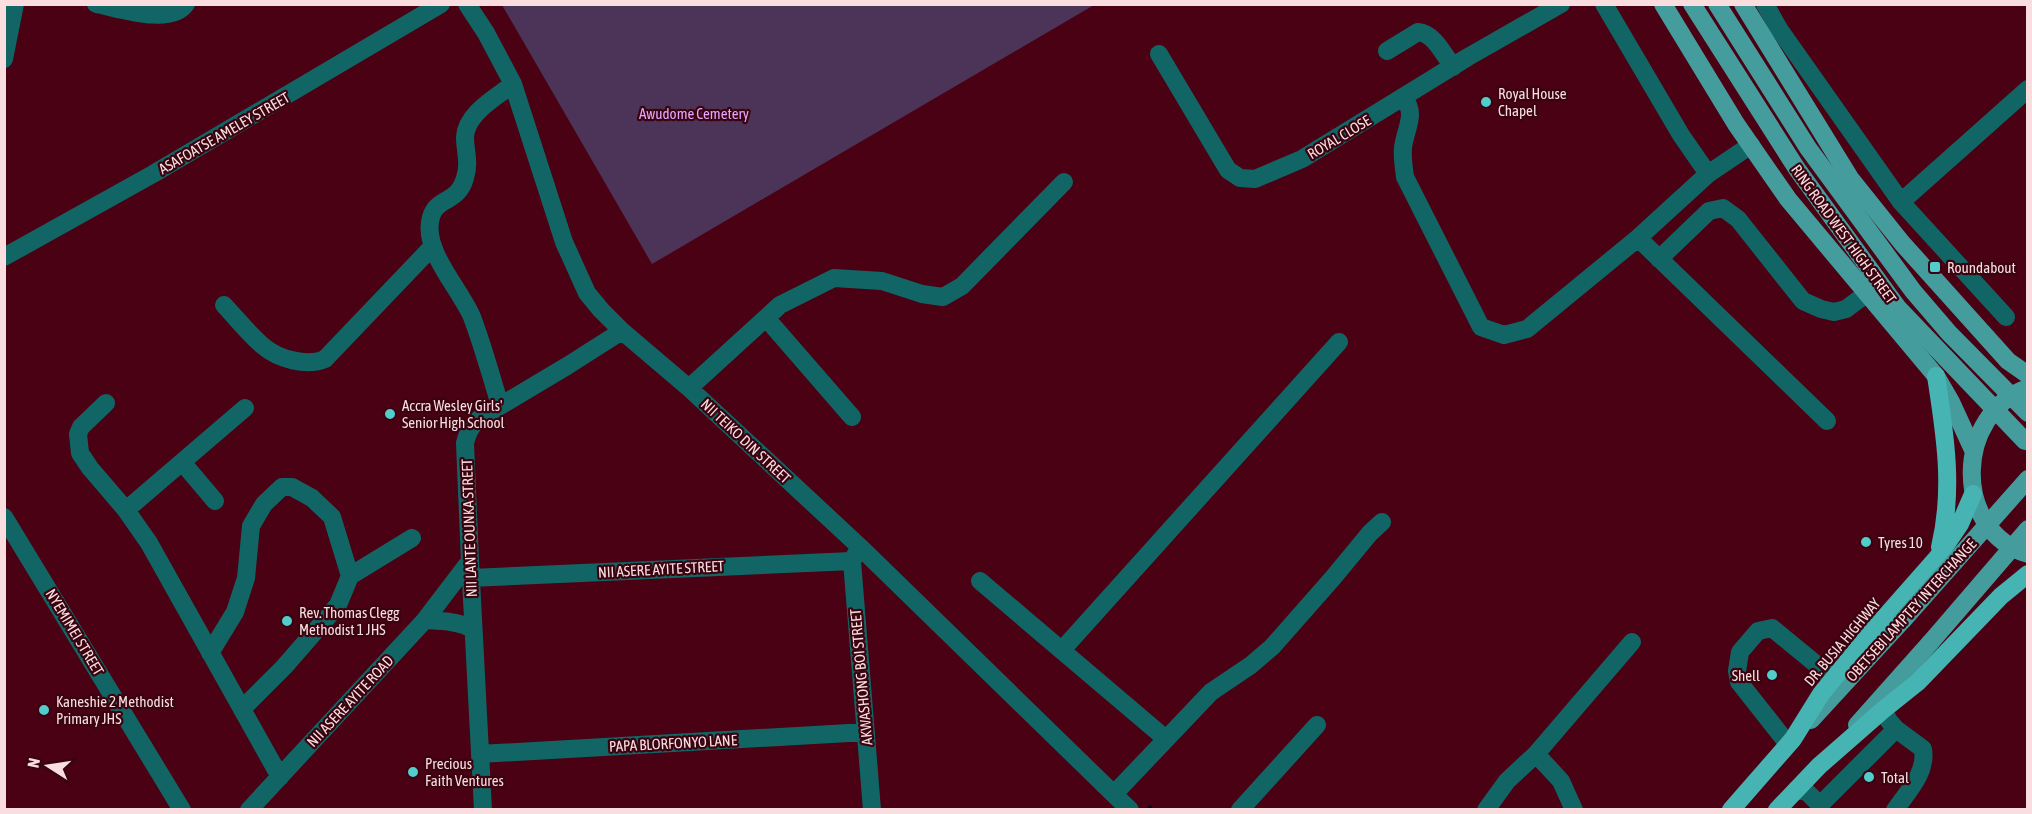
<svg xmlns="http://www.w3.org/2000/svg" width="2032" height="814" viewBox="0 0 2032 814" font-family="'Asap Condensed',sans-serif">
<rect width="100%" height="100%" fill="#4b0114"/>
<path fill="#4b3457" d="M 502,5 L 1094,5 L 652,264 Z"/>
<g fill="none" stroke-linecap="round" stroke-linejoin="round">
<path stroke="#000c28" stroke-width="5" d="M 1150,808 L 1151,810"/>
<path stroke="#116665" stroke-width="18" d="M 96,4 C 118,8 171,26 186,4
M 467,4 L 486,33 L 513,84 L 564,242 L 587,293 L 601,310 L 622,331 L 689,388 L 860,547 L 1130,810
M 1604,4 L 1681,135 L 1708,174
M 1765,4 L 1779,29 L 1901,202 L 2006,317
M 1387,51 L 1418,32 C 1434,33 1444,55 1453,67
M 1159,54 L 1228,170 L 1240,178 L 1255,179 L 1302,159 L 1468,57 L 1561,4
M 4,59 L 15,4
M 1404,98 C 1417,115 1405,129 1403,148 C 1402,158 1404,168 1405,177 L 1481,327 L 1504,335 L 1527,329 L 1638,238 L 1708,174 L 1751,145
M 1901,202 L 2028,89
M 1638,238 L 1827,421
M 4,257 L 153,174 L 441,4
M 1659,259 L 1709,211 L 1723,208 L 1738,219 L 1803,301 L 1821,309 L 1834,312 L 1846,309 L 1866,294
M 224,305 C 237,319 249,334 263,346 C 278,359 307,367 325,359 L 433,246
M 766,318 L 852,417
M 689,388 L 780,305 L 834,278 L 882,281 L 922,294 L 943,297 L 962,286 L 1064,182
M 106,403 L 81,427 L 78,434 L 80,453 L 90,468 L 126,510 L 149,543 L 280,777
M 500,405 C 491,376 483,346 472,317 C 460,289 425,253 430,222 C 434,195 457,206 465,178 C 470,162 465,152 465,137 C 466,113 497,97 513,84
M 182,462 L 215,501
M 126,510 L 245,408
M 4,517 L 182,810
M 858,550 L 852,561 L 872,810
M 471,578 L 852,561
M 980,581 L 1166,739
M 425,620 C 441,621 458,621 473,629
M 1062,650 L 1339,342
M 210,653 L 235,612 L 246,578 L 251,526 L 264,504 L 282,487 L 292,487 L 312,498 L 332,517 L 350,576
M 242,709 L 284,667 L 338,605 L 350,576 L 412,538
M 1788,744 L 1739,682 L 1737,671 L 1740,652 L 1758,631 L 1772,628 L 1828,674 L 1835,678
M 480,754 L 866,732
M 1536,754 L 1561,781 L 1574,810
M 1796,790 L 1807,792 L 1820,805 L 1896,729 L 1889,721 L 1883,710
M 1114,794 L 1211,692 L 1251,665 L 1272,647 L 1332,579 L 1370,533 L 1382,522
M 249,810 L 425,620 L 470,561
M 483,810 L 470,561 L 465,443 C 468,432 471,425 480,418 L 567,366 L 622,331
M 1240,810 L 1317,725
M 1486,810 L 1507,781 L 1536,754 L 1632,642
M 1895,810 C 1908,791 1927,773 1923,749 L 1896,729"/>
<path stroke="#449d9c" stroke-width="18" d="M 1663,4 L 1736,124 L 1788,199 L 1936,376 L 1951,402 L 1974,452
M 1743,4 L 1850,178 L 1902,243 L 2008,361 L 2028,375
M 2028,388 C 1955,413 1951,531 2028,554
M 1811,720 L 1903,620
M 1857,725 L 1930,643"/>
<path stroke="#45b4b3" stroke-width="18" d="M 1936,376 C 1945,434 1954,489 1940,547
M 1731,810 L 1793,739 L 1821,694 L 1870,634 L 1937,558 L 1960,524 L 1973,494
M 1777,810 L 1819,766 L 1883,710 L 1918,682 L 2001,596 L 2028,574"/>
<path stroke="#449d9c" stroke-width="18" d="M 1692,4 L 1797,169 L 1898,308 L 2025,441
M 1717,4 L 1808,148 L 1913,291 L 1949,333 L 2028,413
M 1903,620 L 2028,479
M 1930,643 L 2028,529"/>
</g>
<g fill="#52cdcc" stroke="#39030f" stroke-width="2">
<circle cx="1486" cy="102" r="6"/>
<rect x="1929" y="261" width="12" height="12" rx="3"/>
<circle cx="390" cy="414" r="6"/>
<circle cx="1866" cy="542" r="6"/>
<circle cx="287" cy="621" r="6"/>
<circle cx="1772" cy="675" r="6"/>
<circle cx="44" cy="710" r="6"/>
<circle cx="413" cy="772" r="6"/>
<circle cx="1869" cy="777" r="6"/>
</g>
<g text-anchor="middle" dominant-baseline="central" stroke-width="4.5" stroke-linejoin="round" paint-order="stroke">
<g font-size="15" fill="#f9dddf" stroke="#39030f" text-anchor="start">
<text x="1498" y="93">Royal House<tspan x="1498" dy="17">Chapel</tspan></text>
<text x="1947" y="267">Roundabout</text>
<text x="402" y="405">Accra Wesley Girls'<tspan x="402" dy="17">Senior High School</tspan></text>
<text x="1878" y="542">Tyres 10</text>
<text x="299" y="612">Rev. Thomas Clegg<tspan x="299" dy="17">Methodist 1 JHS</tspan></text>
<text x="1760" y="675" text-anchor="end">Shell</text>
<text x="56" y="701">Kaneshie 2 Methodist<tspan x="56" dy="17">Primary JHS</tspan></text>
<text x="425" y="763">Precious<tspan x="425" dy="17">Faith Ventures</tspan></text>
<text x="1881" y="777">Total</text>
</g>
<g font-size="15" fill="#e2a6fe" stroke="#39030f">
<text x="694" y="113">Awudome Cemetery</text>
</g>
<g font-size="15" fill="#f9dddf" stroke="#39030f">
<text transform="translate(224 133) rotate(-30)">ASAFOATSE AMELEY STREET</text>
<text transform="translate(1339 137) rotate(-31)">ROYAL CLOSE</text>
<text transform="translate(1844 234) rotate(54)">RING ROAD WEST HIGH STREET</text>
<text transform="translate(746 441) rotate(43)">NII TEIKO DIN STREET</text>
<text transform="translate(469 528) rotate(-92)">NII LANTE OUNKA STREET</text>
<text transform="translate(661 569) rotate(-3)">NII ASERE AYITE STREET</text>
<text transform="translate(1911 610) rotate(-48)">OBETSEBI LAMPTEY INTERCHANGE</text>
<text transform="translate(75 632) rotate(59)">NYEMIMEI STREET</text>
<text transform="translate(1842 642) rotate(-50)">DR. BUSIA HIGHWAY</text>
<text transform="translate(861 677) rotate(-95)">AKWASHONG BOI STREET</text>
<text transform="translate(350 701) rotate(-47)">NII ASERE AYITE ROAD</text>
<text transform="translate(673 743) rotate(-3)">PAPA BLORFONYO LANE</text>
</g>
</g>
<rect width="2032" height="814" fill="none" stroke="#f9dddf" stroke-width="12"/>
<g transform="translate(48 766) rotate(282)" stroke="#39030f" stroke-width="4.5" paint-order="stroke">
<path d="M0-4.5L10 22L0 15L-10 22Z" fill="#f9dddf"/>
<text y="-9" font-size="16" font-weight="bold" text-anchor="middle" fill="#f9dddf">N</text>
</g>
</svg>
